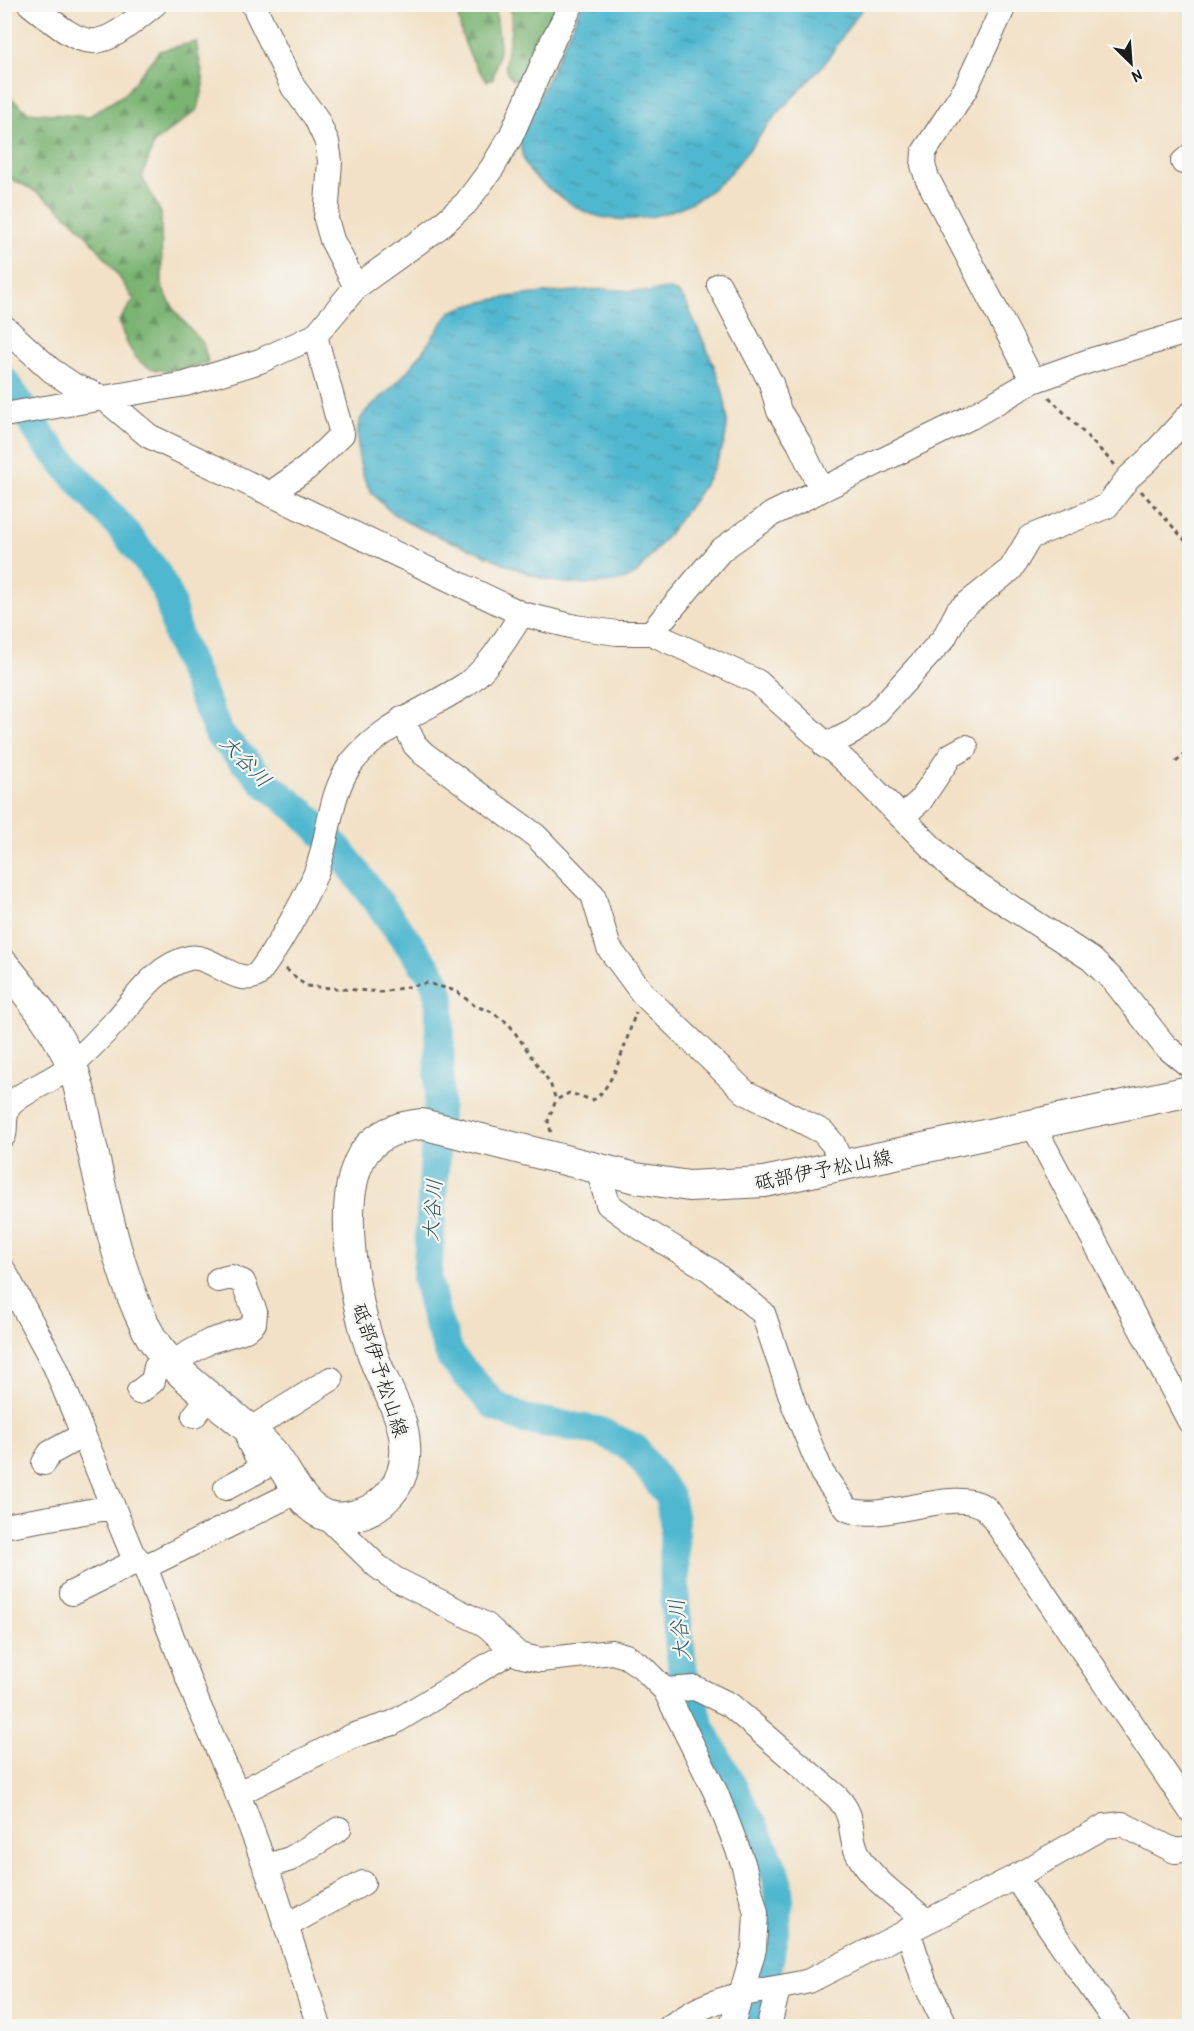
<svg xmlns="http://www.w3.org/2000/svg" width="1194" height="2031" viewBox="0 0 1194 2031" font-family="'Patrick Hand','Klee One',sans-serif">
<defs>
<pattern id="forest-firs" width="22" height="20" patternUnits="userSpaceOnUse" patternTransform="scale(1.5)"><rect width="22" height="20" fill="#7ab372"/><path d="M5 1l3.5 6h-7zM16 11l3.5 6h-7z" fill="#63915d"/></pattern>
<pattern id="water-ripples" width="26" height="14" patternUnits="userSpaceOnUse" patternTransform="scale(1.5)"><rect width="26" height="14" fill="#50b7cf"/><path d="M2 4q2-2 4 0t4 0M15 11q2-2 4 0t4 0" fill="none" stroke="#4294a7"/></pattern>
</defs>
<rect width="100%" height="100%" fill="#f6f6f2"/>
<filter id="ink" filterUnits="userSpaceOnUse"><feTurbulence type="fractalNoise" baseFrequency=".0167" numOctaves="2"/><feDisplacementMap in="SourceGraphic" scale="12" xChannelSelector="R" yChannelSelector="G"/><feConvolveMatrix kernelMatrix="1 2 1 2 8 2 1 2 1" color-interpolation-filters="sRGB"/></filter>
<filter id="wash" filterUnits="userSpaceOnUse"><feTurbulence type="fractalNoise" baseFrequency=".008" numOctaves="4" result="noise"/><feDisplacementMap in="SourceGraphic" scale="24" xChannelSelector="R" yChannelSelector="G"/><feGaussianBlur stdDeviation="1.35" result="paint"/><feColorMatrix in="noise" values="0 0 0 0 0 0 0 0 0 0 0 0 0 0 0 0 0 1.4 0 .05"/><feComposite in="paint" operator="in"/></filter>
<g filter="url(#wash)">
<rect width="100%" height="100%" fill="#f2e1c6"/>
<path fill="url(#forest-firs)" stroke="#4b6847" stroke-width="1.5" d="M 458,5 L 495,5 L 500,46 L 493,79 L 487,81 C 468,58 458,34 458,5 Z
M 510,5 L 561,5 L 524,74 L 520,79 L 513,80 C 497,68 511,46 511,29 C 512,21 511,13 510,5 Z
M 196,42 L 204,84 L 198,109 L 154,143 L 142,177 L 161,213 L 162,288 L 177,314 L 203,343 L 208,362 C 158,378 135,376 119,321 L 134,300 C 103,250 62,197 5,177 L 5,93 L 28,112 L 88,117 L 125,94 L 159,51 Z"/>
<path fill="url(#water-ripples)" stroke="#366a76" stroke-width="1.5" d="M 582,5 L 866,5 C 850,21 840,42 827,60 C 811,81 791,97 775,117 C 758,136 744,159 726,177 C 689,215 614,237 568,202 C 540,181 521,175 520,138 Z
M 603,289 L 649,292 L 668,289 L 678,293 L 686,302 C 700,338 725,378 727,418 C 731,465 666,536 637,573 C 620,586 579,585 558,582 C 531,577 505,563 481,553 C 456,543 429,534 405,521 C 393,515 379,502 371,491 C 360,476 356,448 358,429 C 359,413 374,404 385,394 C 411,372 430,340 450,312 C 496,293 553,293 603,289 Z"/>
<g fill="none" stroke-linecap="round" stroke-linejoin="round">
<path stroke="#50b7cf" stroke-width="30" d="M 4,381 L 47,444 L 124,531 L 155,571 L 169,597 L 178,637 L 219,734 L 265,783 L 304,814 L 340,851 L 432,975 L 440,996 L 439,1096 L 427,1278 L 436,1317 L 451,1357 L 495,1406 L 524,1419 L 598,1431 L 634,1448 L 669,1496 L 674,1520 L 675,1604 L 683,1673 L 701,1728 L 760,1839 L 777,1878 L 779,1901 L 767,1972 L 749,2026"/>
</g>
</g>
<g filter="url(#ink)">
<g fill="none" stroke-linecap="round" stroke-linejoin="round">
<defs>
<path id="minor" d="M 30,4 C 91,53 94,54 155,4
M 253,4 L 293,87 L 316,118 L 327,142 L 330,161 L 326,219 L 332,240 L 356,287
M 1005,4 L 965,90 L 924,152 L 923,165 L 927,178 L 1033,381
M 1183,162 L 1190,156
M 719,285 L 771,383 L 779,411 L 799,443 L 821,489
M 4,327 L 51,370 L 73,385 L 105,399 L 149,436 L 522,614 L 575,627 L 617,633 L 651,633 L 758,682 L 861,776 L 954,870 L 1091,959 L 1115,982 L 1165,1046 L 1190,1066
M 4,415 L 185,384 L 260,361 L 315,336 L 356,287 L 438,228 L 466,203 L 492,168 L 511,136 L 554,38 L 572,4
M 270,494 L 307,468 L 342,434 L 315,336
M 651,633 L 721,550 L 772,514 L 971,417 L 1033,381 L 1089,361 L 1190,331
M 402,719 L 415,745 L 424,754 L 536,836 L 593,895 L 609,948 L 643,994 L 745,1092 L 823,1132 L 833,1144 L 842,1166
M 825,746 L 853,732 L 877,712 L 944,638 L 958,611 L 1011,569 L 1030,537 L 1107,506 L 1128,478 L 1148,460 L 1190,414
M 902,817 L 920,801 L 951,755 L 966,747
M 1033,1125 L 1190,1422
M 4,1135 C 6,1125 3,1114 10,1105 C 24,1090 54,1081 72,1065 C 86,1052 100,1038 114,1023 C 135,1000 155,966 189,958 C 211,953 235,987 257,975 C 275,953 311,890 319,864 C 330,830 330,791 353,761 C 384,724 426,710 465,685 C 490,668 505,639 522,614
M 598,1169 L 608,1204 L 638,1226 L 710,1270 L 763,1313 L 795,1408 L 822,1473 L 847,1509 C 883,1525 956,1484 987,1509 L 1190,1810
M 4,1271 L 55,1366 L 132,1553 L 145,1567 L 198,1704 L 244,1809 L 277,1898 L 319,2026
M 173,1362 L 210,1341 L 246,1330 L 254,1323 L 255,1312 L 243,1282 L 231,1277 L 218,1280
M 139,1392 L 153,1381 L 156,1367 L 166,1356
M 194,1416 L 210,1396
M 249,1430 L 331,1379
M 44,1463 L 50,1453 L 83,1435
M 226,1488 L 263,1468 L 249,1442 L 256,1436
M 327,1517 L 377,1566 L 395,1579 L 486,1625 L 519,1655 L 540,1660 L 612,1652 L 626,1656 L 642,1667 L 665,1690 L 716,1793 L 743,1863 L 756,1913 L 754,1949 L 732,2026
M 4,1526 L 113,1507
M 145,1567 L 298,1491
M 72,1593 L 139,1560
M 665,1690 L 695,1688 L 730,1705 L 837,1797 C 857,1819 847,1829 857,1852 C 871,1881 903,1900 926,1921
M 237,1794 L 352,1736 L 393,1723 L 513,1650
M 265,1867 L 290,1859 L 339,1829
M 1015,1877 L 1118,2026
M 286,1926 L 363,1883
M 908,1930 L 924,1981 L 946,2026
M 671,2026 C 683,2019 695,2010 708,2005 C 740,1991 775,1990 809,1981 L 1015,1877 L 1105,1826 L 1122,1824 L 1175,1851 L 1190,1849
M 769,2026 L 778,1989"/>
<path id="major" d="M 4,965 C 29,995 58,1031 72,1066 C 81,1089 85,1115 90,1139 C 105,1203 117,1269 146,1328 C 171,1379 236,1410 273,1453 C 294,1479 305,1523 346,1517 C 383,1512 408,1483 405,1445 C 404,1415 384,1386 374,1358 C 356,1310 332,1194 366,1150 C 380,1133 401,1126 422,1124 L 636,1178 L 689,1186 L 764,1182 L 1190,1091"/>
</defs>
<use href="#minor" stroke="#676158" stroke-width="26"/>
<use href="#major" stroke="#676158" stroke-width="32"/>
<path stroke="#676158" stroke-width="3" stroke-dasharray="4.5 4.5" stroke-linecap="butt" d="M 1049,397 L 1115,465
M 1141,491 L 1190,546
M 1176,762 L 1190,749
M 286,969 L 306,986 L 382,992 L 427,983 L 456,991 L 475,1006 L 490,1011 L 509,1024 L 550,1083 L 556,1100
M 551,1132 L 548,1121 L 556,1100 L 569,1093 L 593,1100 C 615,1087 627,1036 636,1012"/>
<use href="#minor" stroke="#fff" stroke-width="24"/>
<use href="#major" stroke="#fff" stroke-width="30"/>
</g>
</g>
<g text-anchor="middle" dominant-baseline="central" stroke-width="4.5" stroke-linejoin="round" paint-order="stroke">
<g font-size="20" fill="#1c1c1c" stroke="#f6f6f2">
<text transform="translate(823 1169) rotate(-11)">砥部伊予松山線</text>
<text transform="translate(381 1370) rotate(72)">砥部伊予松山線</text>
</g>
<g font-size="21" font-style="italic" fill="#315a64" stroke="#f6f6f2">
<text transform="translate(246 761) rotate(46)">大谷川</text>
<text transform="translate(432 1210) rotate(-86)">大谷川</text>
<text transform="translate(679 1630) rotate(-96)">大谷川</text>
</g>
</g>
<rect width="1194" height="2031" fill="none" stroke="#f6f6f2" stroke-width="24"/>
<g transform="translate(1131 63) rotate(155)" stroke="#f6f6f2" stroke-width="4.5" paint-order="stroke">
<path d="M0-4.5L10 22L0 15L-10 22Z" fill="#1c1c1c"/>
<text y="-9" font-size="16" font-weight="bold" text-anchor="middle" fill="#1c1c1c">N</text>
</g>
</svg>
